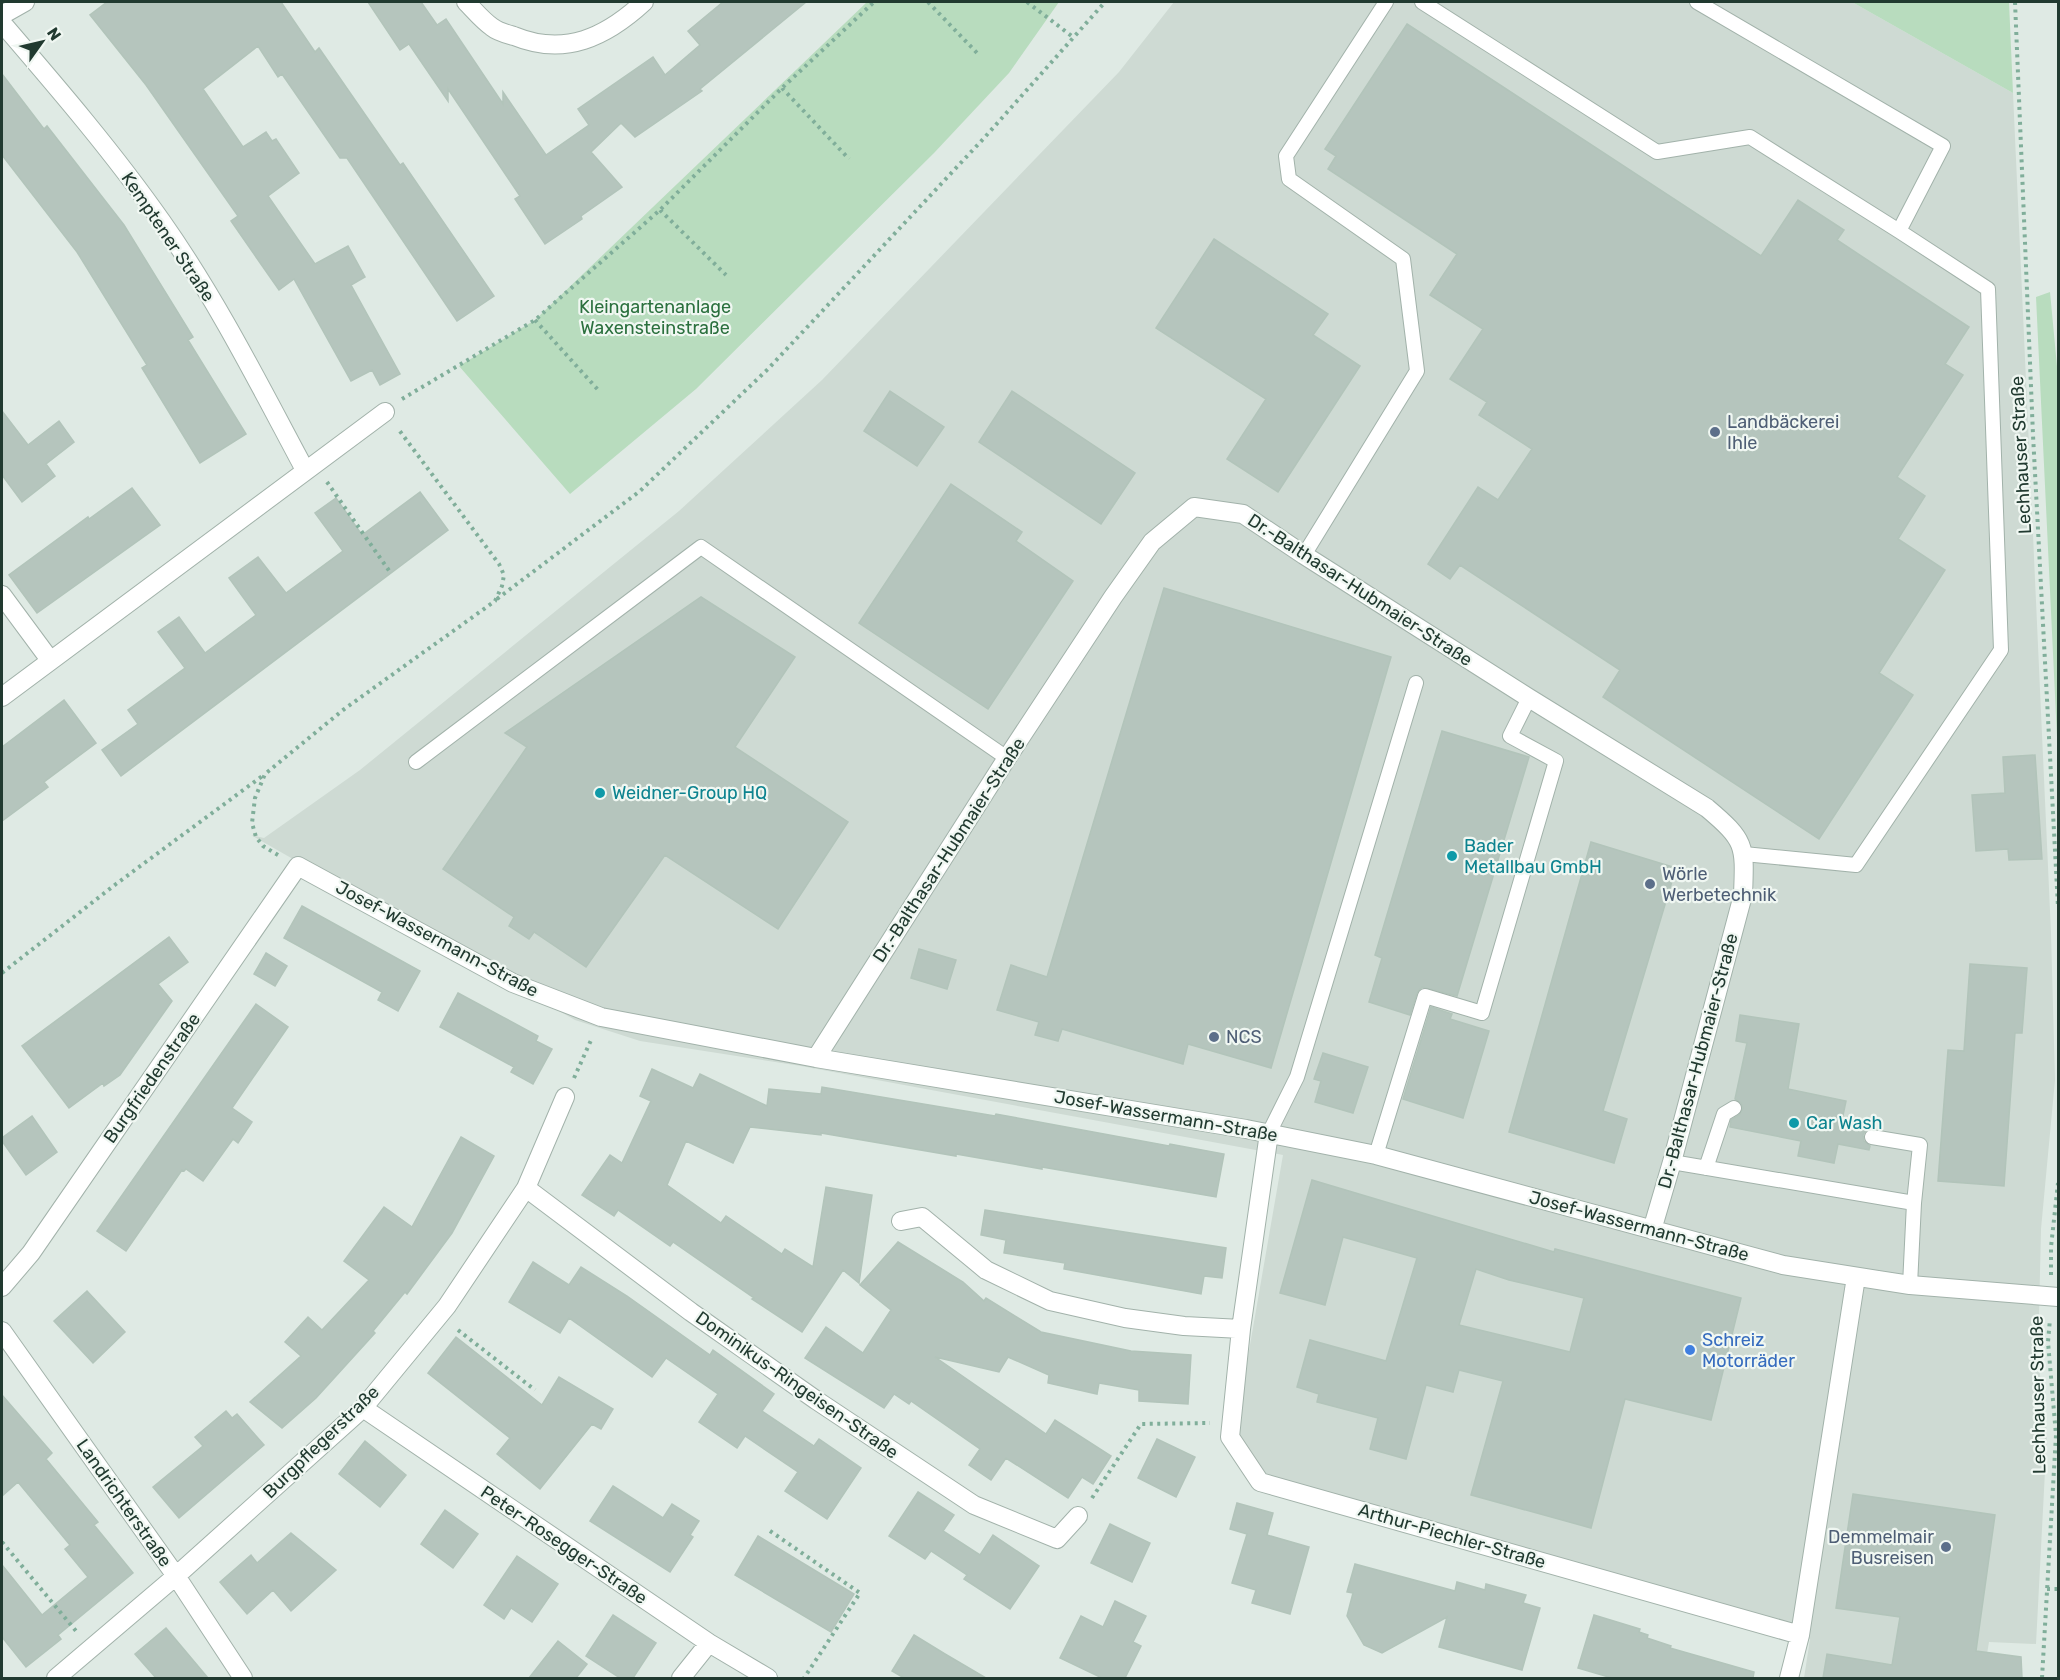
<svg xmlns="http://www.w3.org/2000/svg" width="2060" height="1680" viewBox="0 0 2060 1680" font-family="Rubik,sans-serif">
<rect width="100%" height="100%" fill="#dfeae4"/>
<path fill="#cedad3" d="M 1174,2 L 1852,2 L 2013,93 L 2051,933 L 2055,1080 L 2041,1229 L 2038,1359 L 2047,1433 L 2036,1644 L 1989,1642 L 1983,1678 L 1804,1678 L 1810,1639 L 1262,1483 L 1234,1437 L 1283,1155 L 801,1066 L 640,1041 L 575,1020 L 251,835 L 264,838 L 360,770 L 679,511 L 822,380 L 1119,72 Z"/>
<path fill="#b8dcbe" d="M 867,2 L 1059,2 L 1009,73 L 934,153 L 696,389 L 570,494 L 459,366 L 535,320 Z
M 1852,2 L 2009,2 L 2013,93 Z
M 2050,292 L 2058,377 L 2058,758 L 2036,297 Z"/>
<path fill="#b5c5bd" stroke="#b2c4ba" stroke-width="1.5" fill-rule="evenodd" d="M 107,2 L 281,2 L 315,52 L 319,48 L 400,165 L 403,163 L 494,296 L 457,321 L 347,158 L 340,158 L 282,74 L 278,77 L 258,46 L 203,89 L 243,147 L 266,132 L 272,141 L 276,139 L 299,173 L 268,196 L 315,264 L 348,246 L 365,277 L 351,285 L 400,374 L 380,385 L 372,370 L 351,381 L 294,279 L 279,290 L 231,221 L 238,216 L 146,85 L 90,15 Z
M 368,2 L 421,2 L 437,25 L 446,19 L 503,104 L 503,92 L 546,155 L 589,125 L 578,109 L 653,57 L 665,75 L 700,45 L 688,31 L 723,2 L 806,2 L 700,89 L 702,91 L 635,137 L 621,123 L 591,152 L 622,187 L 581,216 L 582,219 L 545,244 L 515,199 L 520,196 L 448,89 L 448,101 L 409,44 L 400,50 Z
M 1407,24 L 1761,256 L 1798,200 L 1844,230 L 1837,240 L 1969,327 L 1945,364 L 1963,375 L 1897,477 L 1925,496 L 1898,539 L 1945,570 L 1879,673 L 1913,695 L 1819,839 L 1603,697 L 1620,670 L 1460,565 L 1450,579 L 1428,564 L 1478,487 L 1498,500 L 1532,449 L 1479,415 L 1487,402 L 1450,379 L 1483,329 L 1430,295 L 1457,254 L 1328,169 L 1336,156 L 1325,149 Z
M 2,74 L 44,129 L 47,126 L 124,225 L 193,337 L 188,340 L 246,434 L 200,463 L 142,368 L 147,365 L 77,252 L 2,155 Z
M 1214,239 L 1328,314 L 1313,335 L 1360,366 L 1278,492 L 1227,459 L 1266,399 L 1156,328 Z
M 890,391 L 944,427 L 917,466 L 864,431 Z
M 1012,391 L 1135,473 L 1101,524 L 979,442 Z
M 2,411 L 28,445 L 59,421 L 74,442 L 46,464 L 55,476 L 22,502 L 2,475 Z
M 951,484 L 1022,532 L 1016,541 L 1073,581 L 988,709 L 859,623 Z
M 132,488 L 160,525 L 37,613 L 9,575 L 88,517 L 89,519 Z
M 420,492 L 448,530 L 121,776 L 102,750 L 138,724 L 128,710 L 185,668 L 158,632 L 179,617 L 205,653 L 256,615 L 229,578 L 244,567 L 258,557 L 286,593 L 343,551 L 315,513 L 336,498 L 362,535 Z
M 1164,588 L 1391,657 L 1271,1068 L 1188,1044 L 1183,1064 L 1062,1029 L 1058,1041 L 1035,1035 L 1039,1022 L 997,1010 L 1011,965 L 1047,977 Z
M 701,597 L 795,657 L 735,747 L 848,822 L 778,929 L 665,855 L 586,967 L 534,932 L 529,939 L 509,926 L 514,917 L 443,869 L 527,747 L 505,733 Z
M 64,700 L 96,743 L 44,782 L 48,787 L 2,821 L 2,747 Z
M 1442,731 L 1529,757 L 1457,996 L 1422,987 L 1417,993 L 1410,1015 L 1369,1002 L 1382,958 L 1375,955 Z
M 2035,755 L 2042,859 L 2009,860 L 2008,849 L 1976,851 L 1972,795 L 2005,793 L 2003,757 Z
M 1591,842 L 1676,868 L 1603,1111 L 1627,1119 L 1614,1163 L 1509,1132 Z
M 302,906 L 420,971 L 398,1011 L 378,1000 L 382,992 L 284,938 Z
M 169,937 L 188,962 L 158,984 L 172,1001 L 120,1075 L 104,1086 L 103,1083 L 69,1108 L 22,1046 Z
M 919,949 L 956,960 L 947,989 L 911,978 Z
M 266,953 L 287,966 L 275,986 L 254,974 Z
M 1970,964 L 2027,968 L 2022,1033 L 2015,1033 L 2004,1186 L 1938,1181 L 1948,1050 L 1964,1051 Z
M 458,993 L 538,1036 L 536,1041 L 552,1049 L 533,1084 L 511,1072 L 514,1067 L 440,1027 Z
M 256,1004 L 288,1027 L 232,1108 L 252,1122 L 238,1143 L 233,1139 L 203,1181 L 186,1169 L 184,1171 L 182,1170 L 126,1251 L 97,1231 Z
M 1431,1007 L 1452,1014 L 1450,1019 L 1489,1031 L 1463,1118 L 1403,1099 Z
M 1740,1015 L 1799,1024 L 1788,1089 L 1846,1101 L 1842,1120 L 1874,1127 L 1865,1131 L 1863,1135 L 1864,1141 L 1870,1146 L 1869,1150 L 1838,1144 L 1834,1163 L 1798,1156 L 1801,1141 L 1730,1127 L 1731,1120 L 1739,1115 L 1743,1108 L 1741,1103 L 1735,1099 L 1747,1043 L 1736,1041 Z
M 1323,1053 L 1368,1067 L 1353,1113 L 1315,1102 L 1321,1081 L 1314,1079 Z
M 652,1069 L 693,1088 L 700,1074 L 767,1106 L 769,1089 L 821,1094 L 822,1087 L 995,1116 L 996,1114 L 1169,1146 L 1170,1144 L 1224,1154 L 1216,1197 L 1042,1167 L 1042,1169 L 956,1154 L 956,1156 L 821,1133 L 821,1135 L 750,1127 L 733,1163 L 686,1141 L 667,1185 L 721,1223 L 726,1216 L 782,1254 L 785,1249 L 813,1267 L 826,1187 L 872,1195 L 859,1283 L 843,1270 L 802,1332 L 752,1299 L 754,1298 L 673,1242 L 670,1246 L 618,1210 L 614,1216 L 582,1195 L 610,1155 L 622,1163 L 651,1101 L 640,1096 Z
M 32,1116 L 57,1152 L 26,1175 L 2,1141 L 2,1138 Z
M 461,1137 L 494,1156 L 452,1233 L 407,1294 L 405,1292 L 373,1331 L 375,1333 L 316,1398 L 282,1428 L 250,1402 L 301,1356 L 285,1342 L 308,1317 L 322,1330 L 369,1280 L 344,1261 L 384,1207 L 412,1227 Z
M 1312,1180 L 1554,1252 L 1555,1249 L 1741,1298 L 1711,1420 L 1625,1399 L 1591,1528 L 1471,1495 L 1503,1381 L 1459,1370 L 1453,1392 L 1426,1385 L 1406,1459 L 1370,1449 L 1378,1418 L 1317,1402 L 1319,1394 L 1297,1387 L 1310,1340 L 1386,1361 L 1417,1258 L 1343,1237 L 1325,1305 L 1280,1293 ZM 1476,1269 L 1509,1280 L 1584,1298 L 1570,1352 L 1459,1325 Z
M 985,1210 L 1226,1248 L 1222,1278 L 1204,1276 L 1201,1294 L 1064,1269 L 1065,1263 L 1004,1253 L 1006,1240 L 981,1235 Z
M 898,1242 L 963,1282 L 984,1301 L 986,1298 L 1041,1332 L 1131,1351 L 1191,1355 L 1188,1404 L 1139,1401 L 1139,1390 L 1099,1383 L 1097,1394 L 1048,1383 L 1049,1375 L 1008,1357 L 999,1372 L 935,1357 L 1046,1434 L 1055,1420 L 1111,1456 L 1093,1484 L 1082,1477 L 1068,1498 L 1006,1458 L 991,1480 L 969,1465 L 980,1449 L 911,1401 L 909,1404 L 894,1394 L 884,1408 L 805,1358 L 826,1327 L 863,1353 L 891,1310 L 860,1285 Z
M 533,1262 L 569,1285 L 581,1267 L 627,1296 L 710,1355 L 713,1350 L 774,1394 L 762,1411 L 814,1446 L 819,1439 L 861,1468 L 827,1519 L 785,1491 L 798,1472 L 745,1436 L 737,1448 L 699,1422 L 718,1394 L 666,1358 L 652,1377 L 569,1318 L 560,1333 L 509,1302 Z
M 87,1291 L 125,1332 L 93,1363 L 54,1321 Z
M 456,1337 L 542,1405 L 559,1377 L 613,1409 L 601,1429 L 592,1424 L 540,1489 L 497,1454 L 510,1438 L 428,1373 Z
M 2,1395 L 52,1453 L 46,1459 L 98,1522 L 94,1525 L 133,1573 L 58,1635 L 61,1639 L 26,1667 L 2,1637 L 2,1565 L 42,1615 L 88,1577 L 65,1549 L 70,1545 L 18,1482 L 2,1496 Z
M 226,1411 L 232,1418 L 237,1414 L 264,1445 L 179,1518 L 153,1487 L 203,1446 L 195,1437 Z
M 1157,1439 L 1195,1457 L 1176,1497 L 1138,1478 Z
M 365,1441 L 406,1475 L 380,1507 L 339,1474 Z
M 613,1486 L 663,1518 L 672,1504 L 699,1521 L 690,1535 L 693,1537 L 670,1572 L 590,1521 Z
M 918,1492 L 954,1515 L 943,1531 L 980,1555 L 993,1535 L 1039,1566 L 1010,1609 L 964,1579 L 967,1575 L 931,1551 L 925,1559 L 889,1536 Z
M 1853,1494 L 1995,1515 L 1976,1651 L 2021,1657 L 2022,1678 L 1823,1678 L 1827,1654 L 1892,1665 L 1900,1617 L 1836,1608 Z
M 1237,1503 L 1273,1513 L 1267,1535 L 1309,1547 L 1290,1614 L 1252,1603 L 1256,1590 L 1232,1583 L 1247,1534 L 1230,1529 Z
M 445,1510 L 478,1534 L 453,1568 L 421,1544 Z
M 1110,1524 L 1150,1543 L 1132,1582 L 1091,1563 Z
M 291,1533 L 336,1570 L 291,1611 L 273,1590 L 247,1614 L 220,1582 L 251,1555 L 257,1563 Z
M 758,1536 L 854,1594 L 831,1632 L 735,1575 Z
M 517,1556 L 558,1584 L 532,1622 L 511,1608 L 504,1619 L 484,1605 Z
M 1355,1564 L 1455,1591 L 1457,1582 L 1485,1590 L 1486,1584 L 1526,1595 L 1523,1603 L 1540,1608 L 1522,1670 L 1439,1647 L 1447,1617 L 1382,1653 L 1364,1645 L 1347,1616 L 1353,1593 L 1347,1592 Z
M 1115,1601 L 1146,1616 L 1133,1642 L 1141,1646 L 1125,1678 L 1102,1678 L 1060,1658 L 1081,1616 L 1103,1627 Z
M 613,1615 L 656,1643 L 633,1678 L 620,1678 L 586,1656 Z
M 1594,1615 L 1640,1629 L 1639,1632 L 1648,1635 L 1647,1638 L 1671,1646 L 1670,1648 L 1754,1672 L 1753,1678 L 1612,1678 L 1578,1668 Z
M 166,1628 L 208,1678 L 156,1678 L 135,1654 Z
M 914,1635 L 945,1654 L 986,1678 L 904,1678 L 892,1671 Z
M 558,1641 L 587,1664 L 576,1678 L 529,1678 Z"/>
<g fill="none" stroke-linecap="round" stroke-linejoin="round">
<defs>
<path id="lane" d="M 1422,2 L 1657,152 L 1750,137 L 1899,231 L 1988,289 L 2001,650 L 1856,865 L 1744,854
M 1697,2 L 1943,146 L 1899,231
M 1304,555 L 1417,371 L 1403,259 L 1289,179 L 1286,156 L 1386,2
M 416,762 L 701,547 L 1007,758
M 1269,1133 L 1297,1077 L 1416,683
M 1376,1155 L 1425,996 L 1482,1013 L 1556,761 L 1510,736 L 1529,698
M 1672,1162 L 1914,1203 L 1920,1145 L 1872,1137
M 1706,1168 L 1724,1114 L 1734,1108
M 1910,1285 L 1914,1203"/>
<path id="street" d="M 466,2 C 474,10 483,21 492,27 C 498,32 507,34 514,36 C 565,57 606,37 644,2
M 2,15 L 25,2
M 2,23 C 57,87 113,152 162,222 C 217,300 260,386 305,470
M 2,595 L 50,660
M 2,697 L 385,412
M 816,1058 L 1007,758 L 1113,597 L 1152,542 L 1194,507 L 1243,514 L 1304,555 L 1529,698 L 1707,808 C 1746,841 1745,845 1743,895 L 1672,1162 L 1652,1230
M 1269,1133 L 1241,1329 L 1230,1437 L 1260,1482 L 1800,1635
M 526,1188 L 691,1312 L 816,1400 L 974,1505 L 1057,1539 L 1078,1516
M 901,1221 L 922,1217 L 986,1270 L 1050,1301 L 1125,1318 L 1184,1326 L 1241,1329
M 2,1287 L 31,1253 L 298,866 L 513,983 L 601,1017 L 816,1058 L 1246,1129 L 1376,1155 L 1783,1265 L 1910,1285 L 2058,1297
M 2,1331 L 176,1576 L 243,1678
M 363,1408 L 709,1643 L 768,1678
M 56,1678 L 176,1576 L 363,1408 L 447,1306 L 526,1188 L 565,1097
M 681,1678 L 709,1643
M 1789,1678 L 1800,1635 L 1856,1277"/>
</defs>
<use href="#lane" stroke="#a2b2aa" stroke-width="16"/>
<use href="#street" stroke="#a2b2aa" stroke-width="20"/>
<path stroke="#80ae9a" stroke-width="4" stroke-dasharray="3 4.5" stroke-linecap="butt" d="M 928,2 L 979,55
M 1027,2 L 1073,37
M 2015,2 L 2033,435 L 2058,907
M 782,88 L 849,159
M 660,210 L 726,275
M 535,320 L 600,392
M 402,399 L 535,320 L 660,210 L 782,88 L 874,2
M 327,482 L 390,572
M 497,599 L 640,491 L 768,369 L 985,137 L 1105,2
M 278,855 L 263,846 L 256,837 L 252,823 L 255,798 L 265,774 L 343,710 L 495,601 L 502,586 L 504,575 L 499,564 L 399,430
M 2,973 L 116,884 L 265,774
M 574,1078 L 592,1038
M 2051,1275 L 2051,1247 L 2058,1183
M 458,1330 L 535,1390
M 1092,1498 L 1141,1424 L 1210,1423
M 770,1531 L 860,1593 L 804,1678
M 2,1542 L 76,1631
M 2047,1589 L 2058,1589
M 2042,1678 L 2056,1435 L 2048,1342 L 2050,1319"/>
<use href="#lane" stroke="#fff" stroke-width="14"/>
<use href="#street" stroke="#fff" stroke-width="18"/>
</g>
<g fill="#5c6f8a" stroke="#f0f7f2" stroke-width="2">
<circle cx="1715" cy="432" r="6"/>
<circle cx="1650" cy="884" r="6"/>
<circle cx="1214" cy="1037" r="6"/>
<circle cx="1946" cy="1547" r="6"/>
</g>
<g fill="#0f9aa8" stroke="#f0f7f2" stroke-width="2">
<circle cx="600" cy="793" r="6"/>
<circle cx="1452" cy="856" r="6"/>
<circle cx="1794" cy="1123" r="6"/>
</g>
<circle fill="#3f7fe0" stroke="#f0f7f2" stroke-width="2" cx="1690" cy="1350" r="6"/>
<g text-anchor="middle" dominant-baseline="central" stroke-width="4.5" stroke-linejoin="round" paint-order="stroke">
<g font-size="18" fill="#213a30" stroke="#f0f7f2">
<text transform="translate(168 237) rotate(56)">Kemptener Straße</text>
<text transform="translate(2021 455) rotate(-93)">Lechhauser Straße</text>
<text transform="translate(1360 590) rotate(33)">Dr.-Balthasar-Hubmaier-Straße</text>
<text transform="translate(949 850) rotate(-57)">Dr.-Balthasar-Hubmaier-Straße</text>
<text transform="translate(437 939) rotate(28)">Josef-Wassermann-Straße</text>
<text transform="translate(1698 1061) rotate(-75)">Dr.-Balthasar-Hubmaier-Straße</text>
<text transform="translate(152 1078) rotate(-55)">Burgfriedenstraße</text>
<text transform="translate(1166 1116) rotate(10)">Josef-Wassermann-Straße</text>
<text transform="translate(1639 1226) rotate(15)">Josef-Wassermann-Straße</text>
<text transform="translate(797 1385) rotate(35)">Dominikus-Ringeisen-Straße</text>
<text transform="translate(2038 1395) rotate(-91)">Lechhauser Straße</text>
<text transform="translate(321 1442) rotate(-44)">Burgpflegerstraße</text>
<text transform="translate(124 1503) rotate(55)">Landrichterstraße</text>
<text transform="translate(1452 1536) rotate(16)">Arthur-Piechler-Straße</text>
<text transform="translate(564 1545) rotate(34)">Peter-Rosegger-Straße</text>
</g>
<g font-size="18" fill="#2b703e" stroke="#f0f7f2">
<text x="655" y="307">Kleingartenanlage<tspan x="655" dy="21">Waxensteinstraße</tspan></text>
</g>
<g font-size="18" fill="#4e5e75" stroke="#f0f7f2" text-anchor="start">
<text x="1727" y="422">Landbäckerei<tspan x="1727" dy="21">Ihle</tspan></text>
<text x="1662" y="874">Wörle<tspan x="1662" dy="21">Werbetechnik</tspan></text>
<text x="1226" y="1037">NCS</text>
<text x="1934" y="1537" text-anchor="end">Demmelmair<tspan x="1934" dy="21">Busreisen</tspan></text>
</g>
<g font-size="18" fill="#0d838f" stroke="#f0f7f2" text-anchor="start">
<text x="612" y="793">Weidner-Group HQ</text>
<text x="1464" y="846">Bader<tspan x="1464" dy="21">Metallbau GmbH</tspan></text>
<text x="1806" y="1123">Car Wash</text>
</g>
<g font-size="18" fill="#366cbe" stroke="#f0f7f2" text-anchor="start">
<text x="1702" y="1340">Schreiz<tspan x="1702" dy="21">Motorräder</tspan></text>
</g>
</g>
<rect width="2060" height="1680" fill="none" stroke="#213a30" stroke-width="6"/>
<g transform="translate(42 42) rotate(56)" stroke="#f0f7f2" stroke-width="4.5" paint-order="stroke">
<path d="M0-4.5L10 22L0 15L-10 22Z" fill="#213a30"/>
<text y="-9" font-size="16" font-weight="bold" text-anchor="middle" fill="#213a30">N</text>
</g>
</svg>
